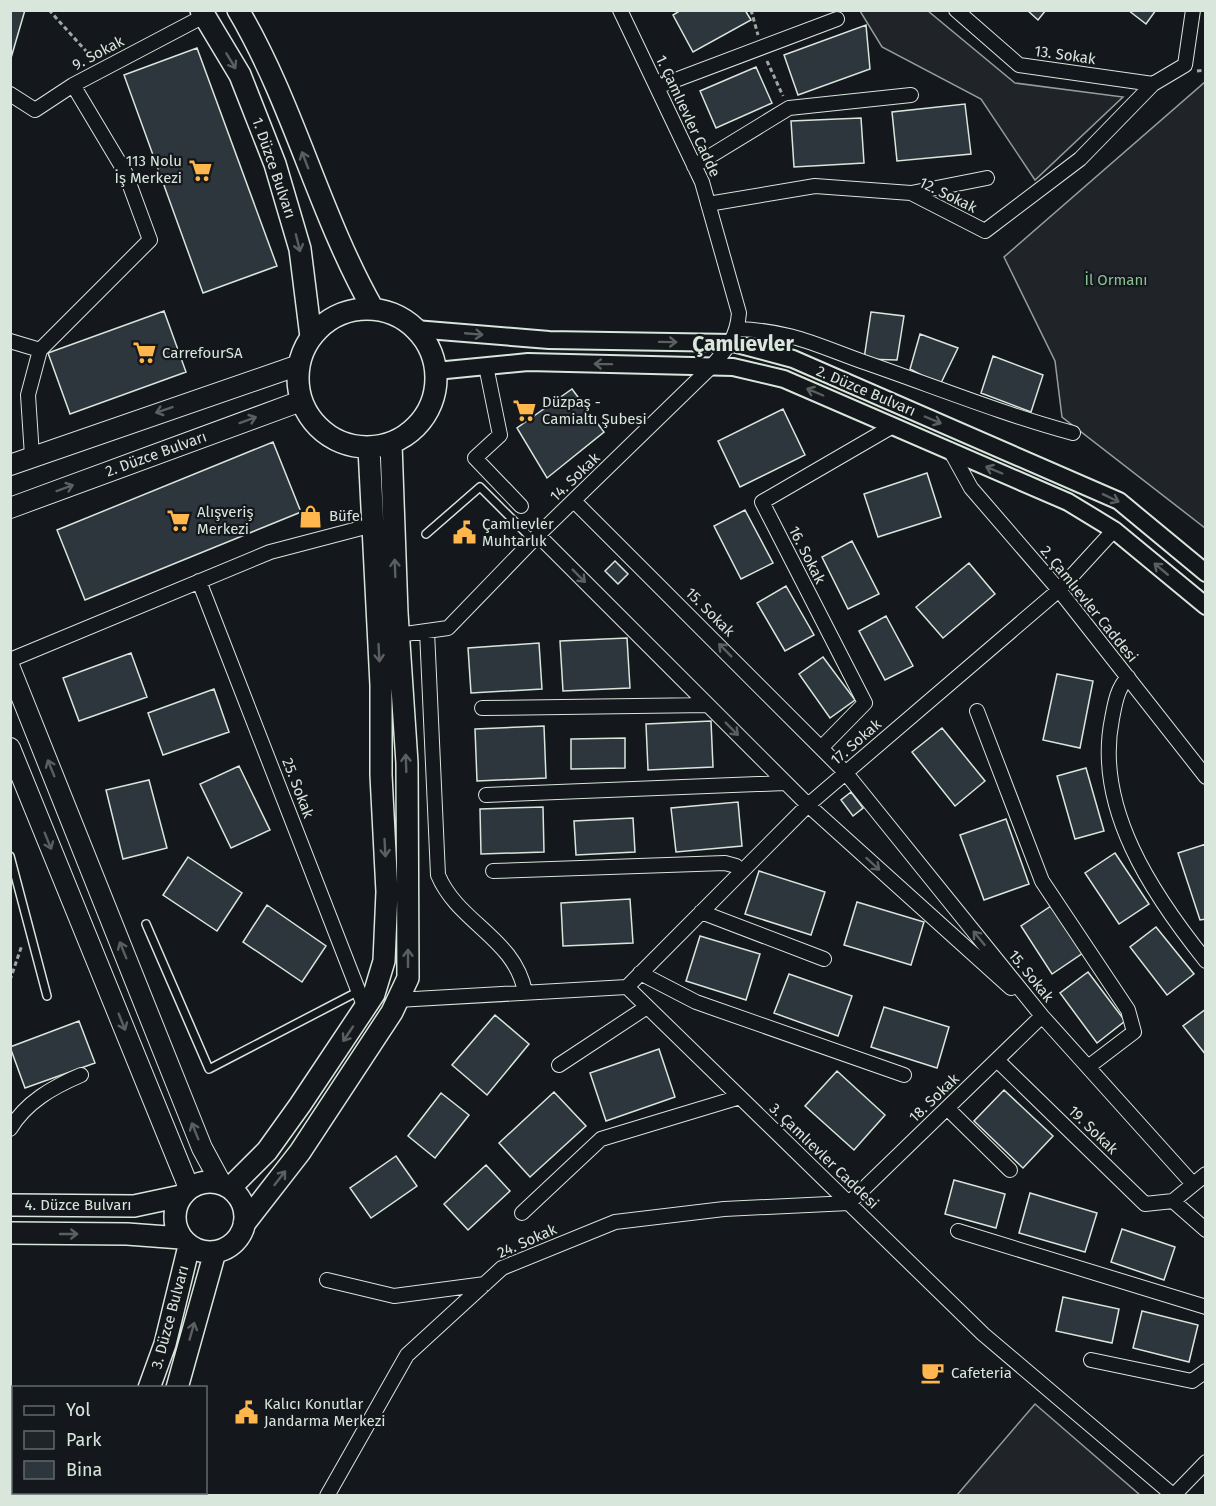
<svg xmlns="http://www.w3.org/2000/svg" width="1216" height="1506" viewBox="0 0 1216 1506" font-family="'Fira Sans',sans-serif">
<rect width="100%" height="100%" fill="#14181c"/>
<path fill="#202428" stroke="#939e99" stroke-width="1.5" d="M 860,11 L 928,11 L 1015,83 L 1123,97 L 1035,180 L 981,99 L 882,47 Z
M 1205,82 L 1205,528 L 1062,417 L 1055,361 L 1004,257 Z
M 1035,1404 L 1140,1495 L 957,1495 Z"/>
<path fill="#2c363c" stroke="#d8e6dc" stroke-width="1.5" d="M 10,10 L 25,10 L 11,58 L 10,57 Z
M 681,10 L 745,10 L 751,20 L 693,52 L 673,15 Z
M 1027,10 L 1046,10 L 1038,20 Z
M 1128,10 L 1156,10 L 1146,24 Z
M 866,25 L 870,69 L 798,95 L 784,55 Z
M 197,48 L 277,266 L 203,293 L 124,75 Z
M 756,67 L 772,103 L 716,128 L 700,91 Z
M 965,104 L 971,154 L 897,161 L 892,112 Z
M 861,118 L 864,163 L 794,167 L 791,121 Z
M 164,311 L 186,372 L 70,414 L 48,353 Z
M 871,312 L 904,316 L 897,360 L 864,359 Z
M 920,334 L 958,348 L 940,385 L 910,369 Z
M 993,356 L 1043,375 L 1031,412 L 981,393 Z
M 572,389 L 604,432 L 547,478 L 517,428 Z
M 783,409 L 805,455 L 740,487 L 718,441 Z
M 273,442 L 301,512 L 85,600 L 57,530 Z
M 927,473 L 941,517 L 878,537 L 864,494 Z
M 745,510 L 773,563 L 741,579 L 714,526 Z
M 852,541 L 879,594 L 848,609 L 822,557 Z
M 615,561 L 628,574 L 618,584 L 605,571 Z
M 969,563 L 995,594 L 943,638 L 916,607 Z
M 786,586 L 814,635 L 785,651 L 757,603 Z
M 886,616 L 913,666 L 885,680 L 859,631 Z
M 627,638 L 630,688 L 563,691 L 560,641 Z
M 539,643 L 542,689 L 471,693 L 468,648 Z
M 131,653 L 147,697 L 79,721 L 63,678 Z
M 823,657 L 855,700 L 830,718 L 799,674 Z
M 1057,674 L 1093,681 L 1080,748 L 1043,740 Z
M 214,689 L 229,732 L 163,755 L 148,713 Z
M 711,721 L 713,767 L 648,770 L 646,724 Z
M 544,726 L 546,778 L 477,781 L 475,729 Z
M 942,728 L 985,781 L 955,806 L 912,752 Z
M 625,738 L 625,768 L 571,769 L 571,739 Z
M 239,766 L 270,830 L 231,848 L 200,784 Z
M 1086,768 L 1104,831 L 1075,839 L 1057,776 Z
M 149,780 L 167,848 L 123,859 L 106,790 Z
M 851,792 L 863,808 L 853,816 L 841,800 Z
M 738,802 L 742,846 L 676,852 L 671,808 Z
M 543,807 L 544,852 L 481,854 L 480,809 Z
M 633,818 L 635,852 L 576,855 L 574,821 Z
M 1006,819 L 1029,884 L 984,900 L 960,835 Z
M 1206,844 L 1206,919 L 1200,920 L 1178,853 Z
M 1115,853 L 1149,904 L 1119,924 L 1085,873 Z
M 188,857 L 242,893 L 217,931 L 163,895 Z
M 759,871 L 825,892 L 811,935 L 745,914 Z
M 630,899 L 633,943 L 563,946 L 561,903 Z
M 857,902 L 924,922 L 911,965 L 844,945 Z
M 267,905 L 326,946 L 302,982 L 243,942 Z
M 1051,906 L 1083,953 L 1052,974 L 1021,926 Z
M 1156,927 L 1194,974 L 1167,995 L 1130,947 Z
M 700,936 L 760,954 L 746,1000 L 686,981 Z
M 1088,972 L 1125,1021 L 1097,1043 L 1060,993 Z
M 789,974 L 852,996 L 838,1036 L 774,1013 Z
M 884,1007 L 949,1027 L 937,1068 L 871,1047 Z
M 1206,1009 L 1206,1055 L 1183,1026 Z
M 495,1015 L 529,1044 L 487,1095 L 452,1065 Z
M 79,1021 L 95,1063 L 25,1088 L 10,1047 Z
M 659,1049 L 675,1097 L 606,1121 L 590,1073 Z
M 837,1071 L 885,1115 L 854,1150 L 805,1106 Z
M 1004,1090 L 1053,1136 L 1023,1168 L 974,1121 Z
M 554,1092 L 586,1126 L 530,1177 L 499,1143 Z
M 441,1093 L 469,1115 L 435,1158 L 408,1136 Z
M 396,1156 L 417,1186 L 371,1218 L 350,1188 Z
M 486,1165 L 510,1191 L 468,1230 L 444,1204 Z
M 954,1180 L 1005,1194 L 996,1228 L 945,1214 Z
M 1030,1193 L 1097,1213 L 1085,1252 L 1019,1233 Z
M 1122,1229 L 1175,1247 L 1164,1280 L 1111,1262 Z
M 1063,1297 L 1119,1309 L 1112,1343 L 1056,1331 Z
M 1142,1311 L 1198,1325 L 1189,1362 L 1133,1348 Z"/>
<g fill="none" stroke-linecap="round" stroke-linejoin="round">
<defs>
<path id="service" d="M 426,534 L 480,487 L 533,540
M 10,856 L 47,996
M 146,924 L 209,1069 L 359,991"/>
<path id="minor" d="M 956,10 L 1019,65 L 1153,84
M 657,87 L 837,19
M 10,94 L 35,110 L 73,85 L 204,16
M 694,166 L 789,108 L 911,95
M 911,193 L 987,178
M 708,204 L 815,186 L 911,193 L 985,231 L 1080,159 L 1153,84 L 1185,65 L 1193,10
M 738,329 C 790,331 814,344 861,361 C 931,385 1002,414 1073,433
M 10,341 L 40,350
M 486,366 L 500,435 L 475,458 L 521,506
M 950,450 L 971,488 L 1059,590 L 1206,777
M 32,456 L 28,395 L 40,350 L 150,240 L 125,172 L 73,85
M 574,501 L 845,772 L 1042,1016 L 1193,1184
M 538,535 L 808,805 L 1011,988
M 199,581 L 365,1008
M 427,631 L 438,875 C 458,923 515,938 525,992
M 398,635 L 448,628 L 538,535 L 711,367 C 727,349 737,338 739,313 L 702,182 L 620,10
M 10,660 L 270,552 L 373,525
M 1128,677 C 1117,689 1115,703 1112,719 C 1094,808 1153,895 1206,961
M 482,708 L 708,705
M 977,711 L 1042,881 L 1128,1010 L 1134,1032 L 1088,1067
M 821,748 L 865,703 L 762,502 L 893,426
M 486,795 L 785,783
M 493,871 L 725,863 L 736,866 L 741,872
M 701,912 L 824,959
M 640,973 L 696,1002 L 904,1075
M 627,987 L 808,805 L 1059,590 L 1114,530
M 397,1000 L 627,987 L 983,1334 L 1174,1496
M 997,1060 L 1145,1204 L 1173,1201
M 559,1065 L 647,1007
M 947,1108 L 1010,1170
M 10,1129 C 26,1102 53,1087 81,1075
M 1206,1174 L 1173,1201 L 1206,1230
M 522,1213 L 601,1139 L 740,1097
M 958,1231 L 1206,1307
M 327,1280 L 394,1296 L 485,1284
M 1091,1360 L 1192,1381 L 1206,1371
M 1174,1495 L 1206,1462
M 327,1496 L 407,1355 L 502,1268 L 615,1222 L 724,1209 L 849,1203 L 1042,1016"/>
<path id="tertiary" d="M 415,329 L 549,340 L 733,343 L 793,359 L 1119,501 L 1206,573
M 436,371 L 528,362 L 733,367 L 784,379 L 1068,502 L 1114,530 L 1206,606"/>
<path id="secondary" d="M 10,465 L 299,365
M 10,508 L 301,401
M 10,668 L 202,1148 L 221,1183
M 10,748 L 189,1188"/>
<path id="primary" d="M 201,10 L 240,75 L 275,164 L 300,249 L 311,337
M 238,10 C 294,105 319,214 373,309
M298 378a69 69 0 1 1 138 0a69 69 0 1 1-138 0Z
M175 1217a35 35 0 1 1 70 0a35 35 0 1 1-70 0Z
M 230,1188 L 267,1151 L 300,1105 L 374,994 L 384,961 L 387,892 L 381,775 L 381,685 L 369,448
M 10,1205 L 134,1206 L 181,1196
M 244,1224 L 300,1152 L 392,1012 L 408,978 L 407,763 L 397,613 L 391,444
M 10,1233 L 127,1234 L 181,1238
M 149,1388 L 165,1344 L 189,1246
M 177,1388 L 215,1252
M 116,1496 L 117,1492
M 149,1496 L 150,1492"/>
</defs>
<use href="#service" stroke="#d8e6dc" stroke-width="10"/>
<use href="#minor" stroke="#d8e6dc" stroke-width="16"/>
<use href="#tertiary" stroke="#d8e6dc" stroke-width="20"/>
<use href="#secondary" stroke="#d8e6dc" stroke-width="22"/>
<use href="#primary" stroke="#d8e6dc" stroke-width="24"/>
<path stroke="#9da8a2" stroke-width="3" stroke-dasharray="4.5 3" stroke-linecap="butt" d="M 49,10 L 94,60
M 751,10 L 758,35
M 767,61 L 783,96
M 1197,71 L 1206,70
M 10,980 L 22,945"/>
<use href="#service" stroke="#14181c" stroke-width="7"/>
<use href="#minor" stroke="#14181c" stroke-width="14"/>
<use href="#tertiary" stroke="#14181c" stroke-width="16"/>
<use href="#secondary" stroke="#14181c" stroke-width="20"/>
<use href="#primary" stroke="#14181c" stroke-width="21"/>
</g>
<defs><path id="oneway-shaft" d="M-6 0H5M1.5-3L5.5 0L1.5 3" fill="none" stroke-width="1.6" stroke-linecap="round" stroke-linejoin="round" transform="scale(1.5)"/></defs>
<g stroke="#59605f">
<use href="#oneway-shaft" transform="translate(231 61) rotate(59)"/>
<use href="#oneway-shaft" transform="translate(305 160) rotate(-111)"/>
<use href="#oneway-shaft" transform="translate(298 243) rotate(76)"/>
<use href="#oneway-shaft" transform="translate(474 334) rotate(5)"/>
<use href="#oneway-shaft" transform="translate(668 342) rotate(1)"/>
<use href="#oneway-shaft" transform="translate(603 364) rotate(-179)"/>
<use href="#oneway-shaft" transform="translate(815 392) rotate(-157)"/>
<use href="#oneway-shaft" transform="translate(164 410) rotate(161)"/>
<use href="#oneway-shaft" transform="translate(248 420) rotate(-20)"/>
<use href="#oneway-shaft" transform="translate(933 420) rotate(23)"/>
<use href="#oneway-shaft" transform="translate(994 470) rotate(-157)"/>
<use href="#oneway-shaft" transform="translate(65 488) rotate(-20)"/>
<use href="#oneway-shaft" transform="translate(1111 498) rotate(26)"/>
<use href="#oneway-shaft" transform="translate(395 568) rotate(-92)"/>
<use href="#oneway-shaft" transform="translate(1161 569) rotate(-140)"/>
<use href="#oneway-shaft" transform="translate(579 576) rotate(45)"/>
<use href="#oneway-shaft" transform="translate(725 650) rotate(-135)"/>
<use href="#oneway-shaft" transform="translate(379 653) rotate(87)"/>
<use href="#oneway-shaft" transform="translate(732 729) rotate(45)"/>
<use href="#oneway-shaft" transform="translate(406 763) rotate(-92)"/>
<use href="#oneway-shaft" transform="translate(51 768) rotate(-112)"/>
<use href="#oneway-shaft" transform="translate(48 841) rotate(68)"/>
<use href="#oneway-shaft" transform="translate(385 848) rotate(87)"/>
<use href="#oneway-shaft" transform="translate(873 864) rotate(42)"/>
<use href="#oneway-shaft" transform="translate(979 938) rotate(-129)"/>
<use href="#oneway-shaft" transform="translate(123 950) rotate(-112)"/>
<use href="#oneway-shaft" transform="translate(408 958) rotate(-90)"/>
<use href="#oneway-shaft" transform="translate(122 1022) rotate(68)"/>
<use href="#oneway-shaft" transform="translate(348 1034) rotate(124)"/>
<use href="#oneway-shaft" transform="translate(195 1131) rotate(-112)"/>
<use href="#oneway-shaft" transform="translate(280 1178) rotate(-52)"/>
<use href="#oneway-shaft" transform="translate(69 1234)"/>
<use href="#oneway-shaft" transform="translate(192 1331) rotate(-74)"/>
</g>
<defs>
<symbol id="supermarket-bare" viewBox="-9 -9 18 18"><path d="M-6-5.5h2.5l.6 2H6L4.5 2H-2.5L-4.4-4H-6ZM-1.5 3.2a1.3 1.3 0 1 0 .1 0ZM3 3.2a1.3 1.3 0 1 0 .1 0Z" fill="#ffb74d" stroke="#14181c" stroke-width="2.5" paint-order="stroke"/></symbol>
<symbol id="shop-bare" viewBox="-9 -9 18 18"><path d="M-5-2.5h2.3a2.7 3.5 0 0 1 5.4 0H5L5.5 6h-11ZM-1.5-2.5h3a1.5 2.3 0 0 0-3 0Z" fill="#ffb74d" stroke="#14181c" stroke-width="2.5" paint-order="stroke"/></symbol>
<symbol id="civic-bare" viewBox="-9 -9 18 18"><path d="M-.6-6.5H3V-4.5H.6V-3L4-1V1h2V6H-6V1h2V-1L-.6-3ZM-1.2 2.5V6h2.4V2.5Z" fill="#ffb74d" stroke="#14181c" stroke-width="2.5" paint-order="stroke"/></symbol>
<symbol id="cafe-bare" viewBox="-9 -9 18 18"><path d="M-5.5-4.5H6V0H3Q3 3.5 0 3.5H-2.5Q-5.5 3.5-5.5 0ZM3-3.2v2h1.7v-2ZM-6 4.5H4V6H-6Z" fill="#ffb74d" stroke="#14181c" stroke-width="2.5" paint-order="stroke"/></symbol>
</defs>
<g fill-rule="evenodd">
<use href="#supermarket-bare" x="184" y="154" width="33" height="33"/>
<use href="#supermarket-bare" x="128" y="336" width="33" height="33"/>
<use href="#supermarket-bare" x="508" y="394" width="33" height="33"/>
<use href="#shop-bare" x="294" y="500" width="33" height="33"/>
<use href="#supermarket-bare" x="162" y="504" width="33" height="33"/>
<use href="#civic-bare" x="448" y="516" width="33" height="33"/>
<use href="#cafe-bare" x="916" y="1356" width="33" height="33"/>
<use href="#civic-bare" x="230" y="1396" width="33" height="33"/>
</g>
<g text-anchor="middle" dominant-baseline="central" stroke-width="4.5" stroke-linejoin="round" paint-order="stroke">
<g font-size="15" fill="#d8e6dc" stroke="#14181c">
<text transform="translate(98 53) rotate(-28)">9. Sokak</text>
<text transform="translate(1065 55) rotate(8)">13. Sokak</text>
<text transform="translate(688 116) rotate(65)">1. Çamlıevler Cadde</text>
<text transform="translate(274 168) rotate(71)">1. Düzce Bulvarı</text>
<text transform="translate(948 195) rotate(26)">12. Sokak</text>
<text transform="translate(866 391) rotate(23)">2. Düzce Bulvarı</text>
<text transform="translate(156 454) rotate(-20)">2. Düzce Bulvarı</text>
<text transform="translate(575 477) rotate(-44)">14. Sokak</text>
<text transform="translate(807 555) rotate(63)">16. Sokak</text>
<text transform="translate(1089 604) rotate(51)">2. Çamlıevler Caddesi</text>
<text transform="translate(710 612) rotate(45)">15. Sokak</text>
<text transform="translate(856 742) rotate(-41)">17. Sokak</text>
<text transform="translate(298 788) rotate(69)">25. Sokak</text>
<text transform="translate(1031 976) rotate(51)">15. Sokak</text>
<text transform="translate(934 1098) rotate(-44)">18. Sokak</text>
<text transform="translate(1093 1130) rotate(44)">19. Sokak</text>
<text transform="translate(824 1156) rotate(44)">3. Çamlıevler Caddesi</text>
<text x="78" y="1205">4. Düzce Bulvarı</text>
<text transform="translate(527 1241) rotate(-24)">24. Sokak</text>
<text transform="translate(170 1317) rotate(-75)">3. Düzce Bulvarı</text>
</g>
<g font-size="15" fill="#d8e6dc" stroke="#14181c" text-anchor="start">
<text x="182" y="161" text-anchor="end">113 Nolu<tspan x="182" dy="17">İş Merkezi</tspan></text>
<text x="162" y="353">CarrefourSA</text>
<text x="542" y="402">Düzpaş -<tspan x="542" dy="17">Camialtı Şubesi</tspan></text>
<text x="197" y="512">Alışveriş<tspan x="197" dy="17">Merkezi</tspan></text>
<text x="329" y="516">Büfe</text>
<text x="482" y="524">Çamlıevler<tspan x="482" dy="17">Muhtarlık</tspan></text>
<text x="951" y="1373">Cafeteria</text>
<text x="264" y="1404">Kalıcı Konutlar<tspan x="264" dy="17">Jandarma Merkezi</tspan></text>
</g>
<g font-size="15" fill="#8ac095" stroke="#14181c">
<text x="1116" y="280">İl Ormanı</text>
</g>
<g font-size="21" font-weight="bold" fill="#d8e6dc" stroke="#14181c">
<text x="743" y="344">Çamlıevler</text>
</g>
</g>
<rect width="1216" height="1506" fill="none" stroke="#d8e6dc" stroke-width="24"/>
<rect x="12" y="1386" width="195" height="108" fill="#14181c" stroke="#626a69" stroke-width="1.5"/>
<rect x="24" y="1406" width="30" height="9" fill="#14181c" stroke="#626a69" stroke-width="1.5"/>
<text x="66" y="1416" font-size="18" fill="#d8e6dc">Yol</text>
<rect x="24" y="1431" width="30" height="18" fill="#202428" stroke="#626a69" stroke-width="1.5"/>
<text x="66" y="1446" font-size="18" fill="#d8e6dc">Park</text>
<rect x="24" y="1461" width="30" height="18" fill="#2c363c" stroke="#626a69" stroke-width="1.5"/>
<text x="66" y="1476" font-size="18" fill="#d8e6dc">Bina</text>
</svg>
